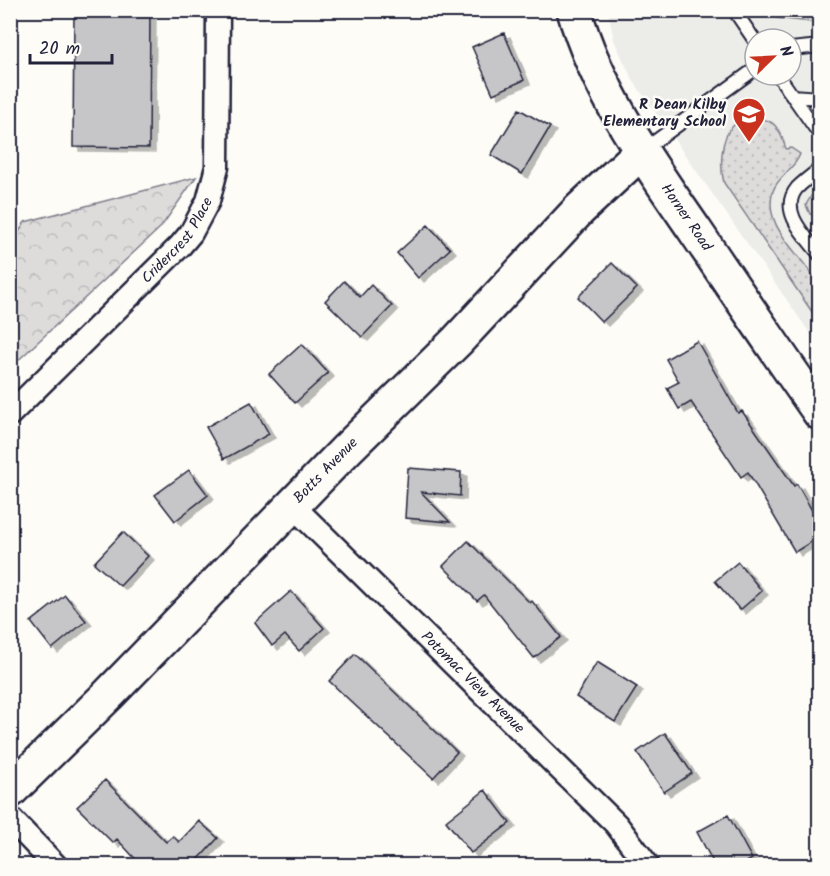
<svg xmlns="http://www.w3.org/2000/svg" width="830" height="876" viewBox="0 0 830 876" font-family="Kalam,sans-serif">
<defs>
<pattern id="grass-dots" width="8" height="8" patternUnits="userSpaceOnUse" patternTransform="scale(1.5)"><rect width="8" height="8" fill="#dddcdb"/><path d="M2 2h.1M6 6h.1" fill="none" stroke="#bdbcbd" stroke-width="1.8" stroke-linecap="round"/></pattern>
<pattern id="forest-crowns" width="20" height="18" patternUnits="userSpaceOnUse" patternTransform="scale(1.5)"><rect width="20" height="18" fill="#dddcdb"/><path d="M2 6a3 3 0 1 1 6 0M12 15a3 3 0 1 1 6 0" fill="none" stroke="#bdbcbd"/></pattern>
<filter id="shadow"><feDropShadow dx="6" dy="4" stdDeviation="0" flood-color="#0004"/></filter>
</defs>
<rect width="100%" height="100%" fill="#fdfcf7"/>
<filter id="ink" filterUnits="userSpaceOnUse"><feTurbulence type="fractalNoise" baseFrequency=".0167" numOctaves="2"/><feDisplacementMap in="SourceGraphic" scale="12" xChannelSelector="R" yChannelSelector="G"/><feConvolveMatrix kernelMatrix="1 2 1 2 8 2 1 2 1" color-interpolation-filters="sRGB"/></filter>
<g filter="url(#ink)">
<path fill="#ecece9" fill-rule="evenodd" d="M 608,11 L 819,11 L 819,346 L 632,79 L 614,40 ZM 755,39 L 791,39 L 791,75 L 755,75 Z"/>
<path fill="url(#grass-dots)" stroke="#807f8b" stroke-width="1.5" d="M 773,11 L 819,11 L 819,23 L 776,18 Z
M 750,118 C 774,117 780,128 786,149 L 791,148 L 800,154 C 795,169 778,176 773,191 C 761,228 805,256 818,285 C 823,294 820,311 819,322 L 724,183 C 720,168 720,137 733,126 C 738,121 744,119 750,118 Z
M 819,192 L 819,211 L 815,215 L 810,214 L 806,205 L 811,196 Z"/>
<path fill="url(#forest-crowns)" stroke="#807f8b" stroke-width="1.5" d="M 196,177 L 161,227 L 11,367 L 11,245 L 25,222 Z"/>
<path fill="#c6c6c8" stroke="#22223b" stroke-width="1.5" filter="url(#shadow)" d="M 74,10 L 150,10 L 149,148 L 73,147 Z
M 504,33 L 524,80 L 493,94 L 472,47 Z
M 519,109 L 550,127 L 522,174 L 491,155 Z
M 428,225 L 450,249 L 418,278 L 397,253 Z
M 612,263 L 637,288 L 602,322 L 578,297 Z
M 344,281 L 360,297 L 371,285 L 392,306 L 362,337 L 325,301 Z
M 697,341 L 738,413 L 742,411 L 794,486 L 797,484 L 819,523 L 819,537 L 795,552 L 748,472 L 741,477 L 691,402 L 679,409 L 667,388 L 679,382 L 666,359 Z
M 302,344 L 328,373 L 295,403 L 269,374 Z
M 251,402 L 269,434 L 224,459 L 206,427 Z
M 408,468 L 461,472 L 460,496 L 421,492 L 450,522 L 405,518 Z
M 189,470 L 208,495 L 175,521 L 155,495 Z
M 123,532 L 148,556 L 120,586 L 94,563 Z
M 468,541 L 530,603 L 532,601 L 561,637 L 534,658 L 484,595 L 477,601 L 443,566 Z
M 738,562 L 762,591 L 740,610 L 715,581 Z
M 291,591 L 324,628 L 299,651 L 285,635 L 272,646 L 255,623 Z
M 65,595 L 86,621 L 52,649 L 31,622 Z
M 355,654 L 457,752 L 433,778 L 329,681 Z
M 597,662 L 637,687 L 615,722 L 576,697 Z
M 665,733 L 692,773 L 664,792 L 637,752 Z
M 105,780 L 166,842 L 173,836 L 179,842 L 199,821 L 218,838 L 197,861 L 202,866 L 142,866 L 117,839 L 113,843 L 77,807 Z
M 485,790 L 510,823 L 471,853 L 446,821 Z
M 728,815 L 752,859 L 740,866 L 715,866 L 697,832 Z"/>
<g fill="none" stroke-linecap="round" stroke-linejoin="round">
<defs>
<path id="lane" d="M 734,10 L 755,41
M 791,49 L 820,46
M 778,75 L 820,135
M 792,96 L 820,98
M 642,151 L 755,69
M 820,169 C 812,175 804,181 797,188 C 778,211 806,237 820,255"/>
<g id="street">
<path id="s1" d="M 10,414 L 180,246 L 191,233 L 208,201 L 217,167 L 218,10"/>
<path id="s2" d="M 293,506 L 616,824 L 648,866"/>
<path d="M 10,818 L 56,866"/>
</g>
<g id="secondary">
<path id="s3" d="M 574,10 C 597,91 647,161 694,229 C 736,291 777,352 820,413"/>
<path id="s4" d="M 10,791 L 109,694 L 347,449 L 457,341 L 579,210 L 641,152"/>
</g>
</defs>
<use href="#lane" stroke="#22223b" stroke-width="16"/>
<use href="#street" stroke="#22223b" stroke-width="27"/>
<use href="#secondary" stroke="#22223b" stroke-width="38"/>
<use href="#lane" stroke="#fdfcf7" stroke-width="12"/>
<use href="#street" stroke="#fdfcf7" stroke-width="22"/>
<use href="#secondary" stroke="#fdfcf7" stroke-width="33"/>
</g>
</g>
<defs>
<symbol id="school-pin" viewBox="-11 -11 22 30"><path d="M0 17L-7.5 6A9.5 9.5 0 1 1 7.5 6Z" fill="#c8321e" stroke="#fdfcf7"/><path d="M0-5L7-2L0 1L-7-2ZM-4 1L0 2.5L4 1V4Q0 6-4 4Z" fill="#fff"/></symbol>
</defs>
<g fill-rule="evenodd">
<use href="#school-pin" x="730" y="95" width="38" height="52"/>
</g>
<g text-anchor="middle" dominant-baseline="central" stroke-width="5" stroke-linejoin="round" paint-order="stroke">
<g font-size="15" font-weight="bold" fill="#22223b" stroke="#fdfcf7" text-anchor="end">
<text x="726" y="105">R Dean Kilby<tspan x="726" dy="17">Elementary School</tspan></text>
</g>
<g font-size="15" fill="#22223b" stroke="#fdfcf7">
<text stroke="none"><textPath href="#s3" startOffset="237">Horner Road</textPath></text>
<text stroke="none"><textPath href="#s1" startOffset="242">Cridercrest Place</textPath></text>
<text stroke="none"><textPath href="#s4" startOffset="450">Botts Avenue</textPath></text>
<text stroke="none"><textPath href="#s2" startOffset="252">Potomac View Avenue</textPath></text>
</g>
</g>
<rect width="830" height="876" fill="none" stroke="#fdfcf7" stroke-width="36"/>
<rect x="18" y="18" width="794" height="840" fill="none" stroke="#22223b" stroke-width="2" filter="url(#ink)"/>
<g transform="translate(773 57) rotate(66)"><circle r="28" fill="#fdfcf7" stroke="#a5a5ac" stroke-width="1.5"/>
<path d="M0-4.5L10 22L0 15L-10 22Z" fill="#c8321e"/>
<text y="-9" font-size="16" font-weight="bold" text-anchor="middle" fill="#22223b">N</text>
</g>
<path d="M30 54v9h82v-9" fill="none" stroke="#22223b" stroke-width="3"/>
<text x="39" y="54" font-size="18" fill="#22223b" stroke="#fdfcf7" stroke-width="4.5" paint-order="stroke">20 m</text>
</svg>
